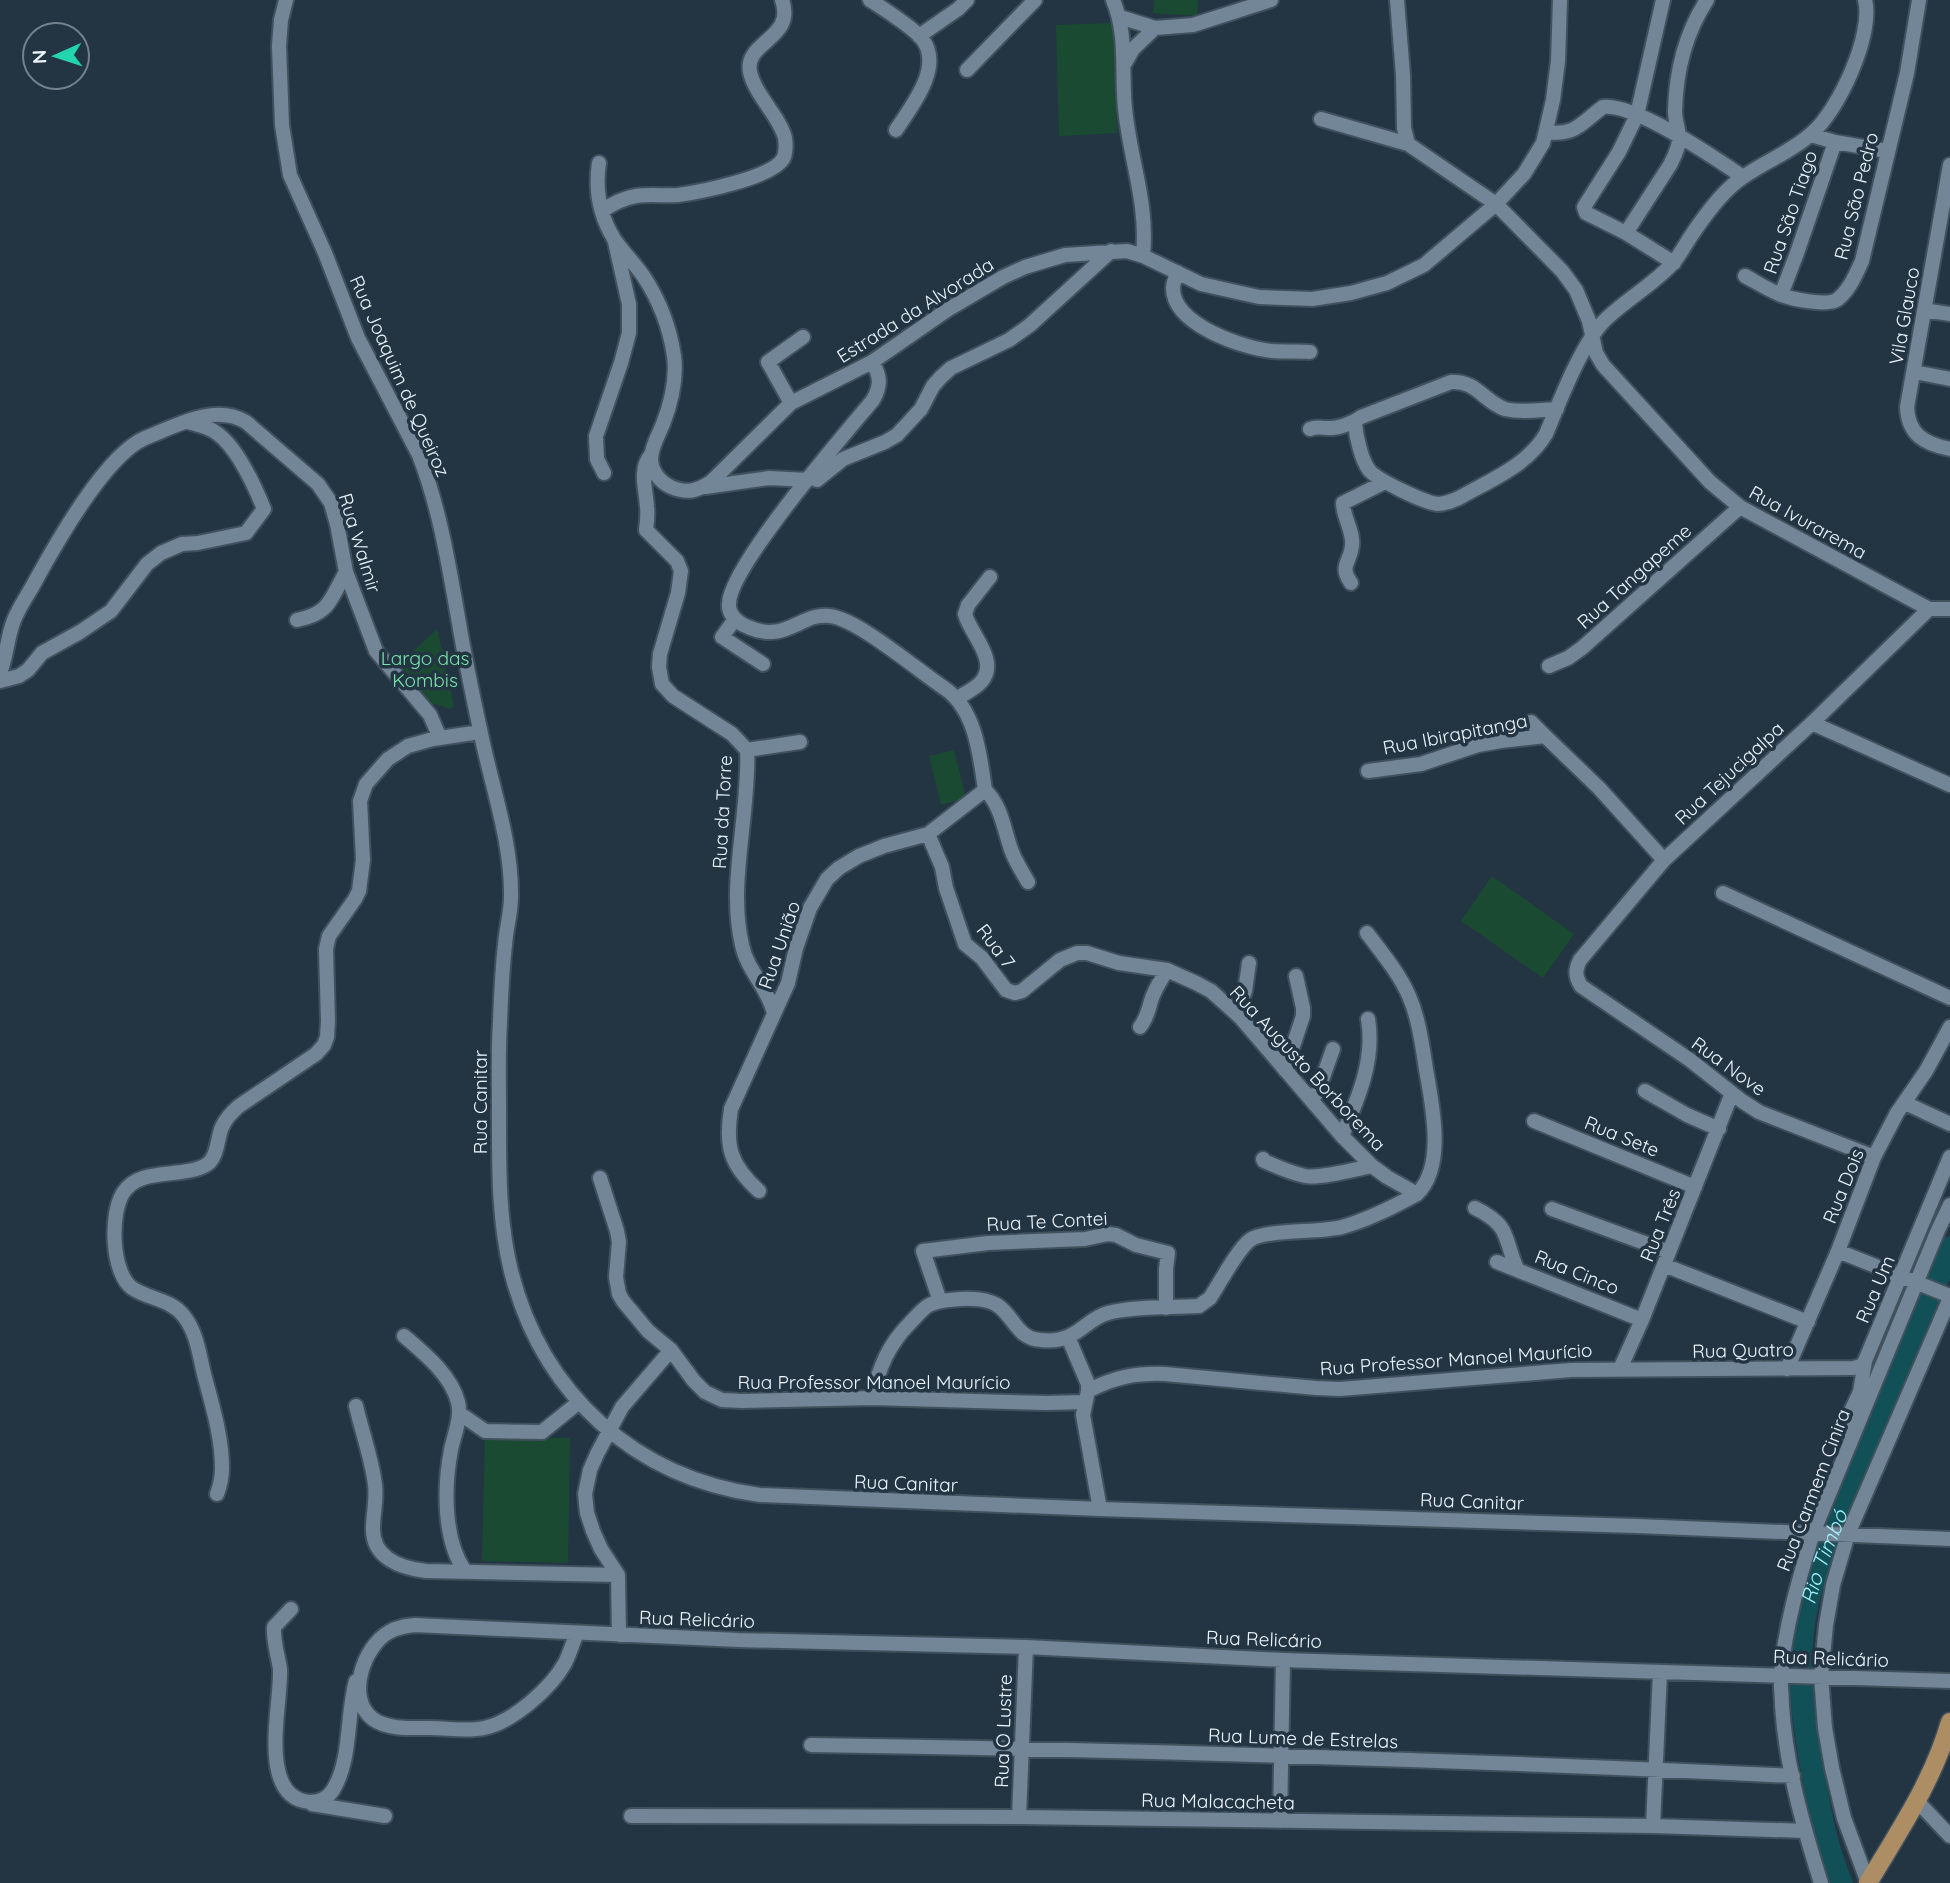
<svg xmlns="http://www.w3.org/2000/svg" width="1950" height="1883" viewBox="0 0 1950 1883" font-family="Quicksand,sans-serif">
<rect width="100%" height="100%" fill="#233543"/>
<path fill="#1a4b32" d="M 1154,0 L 1198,0 L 1197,16 L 1153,13 Z
M 1113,23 L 1117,133 L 1059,136 L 1056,25 Z
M 437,629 L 454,706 L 450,709 L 426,701 L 396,667 Z
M 954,750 L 966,798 L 941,805 L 929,756 Z
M 1492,876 L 1574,934 L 1543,978 L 1461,921 Z
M 485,1437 L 570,1438 L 568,1563 L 482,1561 Z"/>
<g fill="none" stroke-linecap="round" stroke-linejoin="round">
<path stroke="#125058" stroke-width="23" id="s1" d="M 1841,1883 C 1826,1847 1821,1817 1814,1779 C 1803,1721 1794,1662 1807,1604 C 1814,1575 1825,1549 1836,1522 L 1950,1248"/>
<defs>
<path id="minor" d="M 286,0 L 281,20 L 279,46 L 282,125 L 290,175 L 325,253 L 358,338 L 419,455 C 440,509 449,567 459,623 C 465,660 473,697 481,734 C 492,788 512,842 511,897 C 511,913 506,929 505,945 C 502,970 501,996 500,1022 C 498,1051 499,1081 499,1111 C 499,1165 498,1218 511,1271 C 542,1394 635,1478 760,1495 L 1100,1509 L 1637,1526 L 1950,1539
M 870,0 C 884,9 914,28 923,40 C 943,68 911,107 896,130
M 1113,0 C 1129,38 1120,77 1126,117 C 1132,165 1148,206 1143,256
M 1397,0 L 1403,75 L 1404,128 L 1408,144
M 1663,0 L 1637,115 L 1619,152 L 1584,207 L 1586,213 L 1626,233 L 1674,263
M 1120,17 L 1155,28 L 1193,25 L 1271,0
M 919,36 L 958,9 L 967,0
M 1125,63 L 1133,49 L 1155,28
M 967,70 L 1035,0
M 1321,119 L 1408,144 L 1496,204 L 1562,271 L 1576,290 L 1589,321 L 1596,353 L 1603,365 L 1710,482 L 1740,507 L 1929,609 L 1950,609
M 1546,132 C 1576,136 1581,123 1603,107 C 1635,103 1715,158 1743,177
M 1811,135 L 1835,142 L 1887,151
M 599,163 C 595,189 600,216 614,239 C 623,252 635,264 644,277 C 659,300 670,329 674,356 C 677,378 671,403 663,424 C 659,434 651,447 651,459 C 651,471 660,482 671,487 C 687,494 697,491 711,482 L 791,403 L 872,362 L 947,310 L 1003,277 L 1025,267 L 1065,255 L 1127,251 L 1143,256 L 1201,284 L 1259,297 L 1312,299 L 1351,293 L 1387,283 L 1424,265 L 1496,204 L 1524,174 L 1543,143 L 1553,100 L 1558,61 L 1560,0
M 1950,165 L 1907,407 C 1908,435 1925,444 1950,449
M 602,211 C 612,204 624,198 636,196 C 650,194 664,196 678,195 C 700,192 771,178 783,159 C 786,154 786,144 785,138 C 780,117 755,95 750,72 C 744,41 796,39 782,0
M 1626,233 L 1670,165 C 1674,157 1679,148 1679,139 C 1679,129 1675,121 1675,111 C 1676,72 1686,32 1707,0
M 1177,272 C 1176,277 1173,283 1173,288 C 1173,325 1243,348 1272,351 C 1285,352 1298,351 1310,352
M 1745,276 C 1756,282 1767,289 1779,294 C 1791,299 1828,307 1838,299 C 1850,289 1856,274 1862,261 L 1907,73 L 1919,0
M 1781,295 L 1797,253 L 1835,142
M 1924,310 L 1950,314
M 872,362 C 881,376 881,386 873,400 C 845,434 729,567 729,604 C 728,615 738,623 748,627 C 786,644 801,612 830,616 C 858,619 921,673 947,690 C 976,712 980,756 985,790
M 1914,372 L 1950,379
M 791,403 L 768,362 L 803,337
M 1355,423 C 1356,436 1361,459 1369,470 C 1377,480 1425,503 1438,504 C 1445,504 1452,501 1459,498 C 1490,480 1527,466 1546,434 C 1559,403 1581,345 1604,321 C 1625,300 1653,285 1673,263 C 1680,255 1685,245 1691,236 C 1703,218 1718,197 1735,183 C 1758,164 1789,154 1811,134 C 1838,112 1874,34 1865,0
M 1310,429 C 1317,426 1320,428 1327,428 C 1338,429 1353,423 1361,417 L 1451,382 C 1476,380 1484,402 1505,409 C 1522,413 1540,410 1557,409
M 650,456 C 639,470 646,490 647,507 C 648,515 647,522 646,530 L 677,561 L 681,571 L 678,593 L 660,654 L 659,667 L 662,684 L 673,696 L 732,734 L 747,750 C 748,763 747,775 746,788 C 743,840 730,894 742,945 C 747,970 768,988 774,1013
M 604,473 L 597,459 L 596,436 L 621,363 L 629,333 L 629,304 L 615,242
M 817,480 L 843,459 L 885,442 L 897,435 L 921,409 L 933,386 L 941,377 L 951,368 L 1009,340 L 1030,325 L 1111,251
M 705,487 L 769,478 L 808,480
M 1351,583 C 1339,565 1350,564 1352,546 C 1354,532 1343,517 1343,503 L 1385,482
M 735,619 L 722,637 L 763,664
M 297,620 C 331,613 330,599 346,572
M 1549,666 L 1568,658 L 1582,648 L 1740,507
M 0,673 C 7,656 7,637 14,620 C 20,605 30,592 37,578 C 58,540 106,455 145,438 C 176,426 214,403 246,422 L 318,484 L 331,503 L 337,524 L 346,572 L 376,651 L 430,715 L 440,738
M 0,681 L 19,676 L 28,670 L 42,653 L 80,632 L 111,611 L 147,564 L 161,553 L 182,544 L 198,543 L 246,533 L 264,509 C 255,487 238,449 218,434 C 210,427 198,425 188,422
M 958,698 C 965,693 975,689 981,682 C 1000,661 970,634 965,614 L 968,605 L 990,577
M 1531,722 L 1545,736
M 1812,723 L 1950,785
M 747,750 L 800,742
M 1368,771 L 1421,764 L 1478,745 L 1501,741 L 1545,736 L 1599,788 L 1664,860
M 985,790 C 1002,806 1004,831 1012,852 C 1016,862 1022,872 1028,882
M 928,834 L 942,867 L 946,888 L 965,944 L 982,958 L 1006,990 L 1015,993 L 1022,991 L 1060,960 L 1077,953 L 1087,953 L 1119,963 L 1167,970 L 1196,983 L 1211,991 L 1240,1017 L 1342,1136 L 1372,1166 L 1387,1177 L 1417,1194
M 1723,893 L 1950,998
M 1237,1014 L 1245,991 L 1249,963
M 1140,1027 C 1147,1018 1148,1011 1151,1001 C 1154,990 1161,980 1167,970
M 1285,1070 L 1303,1016 L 1303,1008 L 1296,976
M 1645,1091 L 1687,1115 L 1719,1129
M 1312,1099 L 1318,1091 L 1333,1049
M 1905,1103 L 1950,1124
M 1534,1121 L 1695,1187
M 1342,1136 C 1358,1099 1375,1060 1368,1019
M 1874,1157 L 1759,1112 L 1742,1101 L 1690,1060 L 1581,986 C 1575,976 1575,970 1580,960 L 1664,860 L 1812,723 L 1929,609
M 1263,1159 L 1264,1161 C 1277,1167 1291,1173 1305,1176 C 1319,1179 1357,1169 1372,1166
M 600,1178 L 617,1231 L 619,1242 L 616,1277 L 619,1294 L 623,1301 L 648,1331 L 671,1350 L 694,1381 L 705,1392 L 722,1400 L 742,1401 L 872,1398 L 1046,1403 L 1085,1402
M 759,1191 C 730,1165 725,1146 731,1109 L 788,983 L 796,948 L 810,908 L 827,879 L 839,868 L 859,856 L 884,846 L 928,834 L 985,790
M 1475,1208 C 1511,1226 1503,1236 1517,1269
M 1552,1209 L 1669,1252
M 1838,1251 L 1950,1296
M 1497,1262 L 1642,1320
M 1664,1265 L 1808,1322
M 940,1301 L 923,1251 L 988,1243 L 1085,1239 L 1108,1234 L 1116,1235 L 1136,1245 L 1168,1253 L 1166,1269 L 1166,1308
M 404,1336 C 425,1354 451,1375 458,1402 C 462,1417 454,1435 451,1450 C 444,1486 443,1540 465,1571
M 1068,1337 L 1088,1384 L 1088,1391 L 1083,1415 L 1100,1509
M 1620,1369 L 1642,1320 L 1732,1093
M 1787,1369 L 1838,1251 L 1874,1157 L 1897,1113 L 1926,1071 L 1950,1027
M 1088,1391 C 1114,1377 1136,1373 1165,1374 L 1316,1388 L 1340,1389 L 1571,1370 L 1853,1368 L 1861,1366 L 1865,1361
M 872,1398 C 879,1368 888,1345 910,1323 C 916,1317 922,1309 929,1305 C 939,1300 950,1300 960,1299 C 971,1298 987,1299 997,1305 C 1014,1316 1017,1339 1041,1340 C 1049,1341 1060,1340 1067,1337 C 1083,1331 1090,1318 1108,1313 C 1133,1306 1172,1308 1199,1306 L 1210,1298 C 1220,1283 1237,1250 1250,1240 C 1265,1229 1320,1233 1342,1227 C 1368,1220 1393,1207 1417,1194 C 1446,1166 1432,1105 1426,1069 C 1422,1045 1419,1019 1409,996 C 1399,973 1382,953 1367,933
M 356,1406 C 362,1432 372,1459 375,1485 C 377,1500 373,1514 373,1528 C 372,1558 401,1568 426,1571 L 618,1575
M 459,1413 L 485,1431 L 542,1432 L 579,1402
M 1850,1431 L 1851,1411 L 1860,1392 L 1865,1361 L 1950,1157
M 217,1494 C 220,1486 222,1477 222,1468 C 222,1436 212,1405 204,1374 C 199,1354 197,1332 183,1315 C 170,1299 148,1299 132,1288 C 111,1272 110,1214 123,1193 C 140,1166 182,1179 206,1165 C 218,1158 217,1138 222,1127 C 226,1118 232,1112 239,1106 L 316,1054 L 324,1045 L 327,1037 L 328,1021 L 326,949 L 329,936 L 355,899 L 359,891 L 363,860 L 360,801 L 366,784 L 388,759 L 408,746 L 433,739 L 480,732
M 291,1609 L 274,1627 C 273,1641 278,1655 280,1669 C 282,1702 256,1798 310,1802 C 319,1802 328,1798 333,1790 C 352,1759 346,1716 356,1681
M 577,1633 C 573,1642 570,1653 565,1663 C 551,1688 513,1722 484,1728 C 467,1732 448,1728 430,1728 C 413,1728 388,1730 373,1719 C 345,1698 364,1646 389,1632 C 397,1627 406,1626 415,1625 L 738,1640 L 1026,1647 L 1283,1660 L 1950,1681
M 619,1635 L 618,1575 L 601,1549 L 593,1531 L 587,1513 L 585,1494 L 590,1470 L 597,1454 L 622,1407 L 671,1350
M 811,1745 C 1138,1750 1466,1760 1793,1776
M 1917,1801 L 1950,1836
M 312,1804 L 385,1816
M 631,1816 L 1019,1817 L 1653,1826 L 1805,1831
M 1019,1817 L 1026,1647
M 1280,1821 L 1283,1660
M 1653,1826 L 1660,1672
M 1821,1883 C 1803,1826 1786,1766 1782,1706 C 1782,1695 1780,1684 1781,1674 C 1785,1626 1799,1579 1813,1533 L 1938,1230 L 1950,1205
M 1868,1883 L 1844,1818 L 1832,1768 L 1825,1728 L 1821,1676 L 1826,1625 L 1833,1585 L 1848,1534 L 1950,1298"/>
<path id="major" d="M 1868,1883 C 1899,1831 1933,1781 1950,1722"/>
</defs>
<use href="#minor" stroke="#41505d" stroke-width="18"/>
<use href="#major" stroke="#41505d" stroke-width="21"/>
<use href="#minor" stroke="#728697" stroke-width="14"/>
<use href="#major" stroke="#ad8d63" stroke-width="18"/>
</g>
<g text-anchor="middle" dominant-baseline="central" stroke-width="7" stroke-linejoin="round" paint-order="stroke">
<g font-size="19" fill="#ecf5fd" stroke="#233543">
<text transform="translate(1856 196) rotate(-76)">Rua São Pedro</text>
<text transform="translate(1790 212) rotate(-71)">Rua São Tiago</text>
<text transform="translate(915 310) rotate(-32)">Estrada da Alvorada</text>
<text transform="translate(1904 316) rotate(-80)">Vila Glauco</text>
<text transform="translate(400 376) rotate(66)">Rua Joaquim de Queiroz</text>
<text transform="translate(1808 522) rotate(29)">Rua Ivurarema</text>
<text transform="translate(360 543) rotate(73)">Rua Walmir</text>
<text transform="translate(1634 576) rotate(-42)">Rua Tangapeme</text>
<text transform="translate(1455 734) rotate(-11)">Rua Ibirapitanga</text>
<text transform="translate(1729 773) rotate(-43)">Rua Tejucigalpa</text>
<text transform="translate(722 812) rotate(-87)">Rua da Torre</text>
<text transform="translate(779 945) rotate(-71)">Rua União</text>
<text transform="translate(996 946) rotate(53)">Rua 7</text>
<text transform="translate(1729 1066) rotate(36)">Rua Nove</text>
<text transform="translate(1308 1068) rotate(47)">Rua Augusto Borborema</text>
<text transform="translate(480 1102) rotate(-90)">Rua Canitar</text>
<text transform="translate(1622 1136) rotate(22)">Rua Sete</text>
<text transform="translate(1843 1186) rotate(-68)">Rua Dois</text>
<text transform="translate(1047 1221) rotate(-3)">Rua Te Contei</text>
<text transform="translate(1660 1225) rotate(-68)">Rua Três</text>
<text transform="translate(1577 1272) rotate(22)">Rua Cinco</text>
<text transform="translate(1875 1289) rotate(-67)">Rua Um</text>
<text transform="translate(1743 1350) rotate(-1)">Rua Quatro</text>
<text transform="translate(1456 1359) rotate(-4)">Rua Professor Manoel Maurício</text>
<text x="874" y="1382">Rua Professor Manoel Maurício</text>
<text transform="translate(906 1483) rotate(2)">Rua Canitar</text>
<text transform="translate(1813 1490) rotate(-69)">Rua Carmem Cinira</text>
<text transform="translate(1472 1501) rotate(2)">Rua Canitar</text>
<text transform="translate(697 1619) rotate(2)">Rua Relicário</text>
<text transform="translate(1264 1639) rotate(2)">Rua Relicário</text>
<text transform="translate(1831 1658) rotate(2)">Rua Relicário</text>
<text transform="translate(1003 1731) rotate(-88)">Rua O Lustre</text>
<text transform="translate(1303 1738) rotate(2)">Rua Lume de Estrelas</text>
<text transform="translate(1218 1801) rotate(1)">Rua Malacacheta</text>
</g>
<g font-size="19" fill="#77e6ab" stroke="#233543">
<text x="425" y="658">Largo das<tspan x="425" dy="22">Kombis</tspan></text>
</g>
<g font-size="21" font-style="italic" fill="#9feffb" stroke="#233543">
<text stroke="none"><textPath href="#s1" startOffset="334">Rio Timbó</textPath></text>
</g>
</g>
<g transform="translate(56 56) rotate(267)"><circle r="33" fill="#233543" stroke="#73828d" stroke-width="2"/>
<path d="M0-5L12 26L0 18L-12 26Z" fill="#23d5af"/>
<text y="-10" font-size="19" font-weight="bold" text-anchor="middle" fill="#ecf5fd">N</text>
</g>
</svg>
